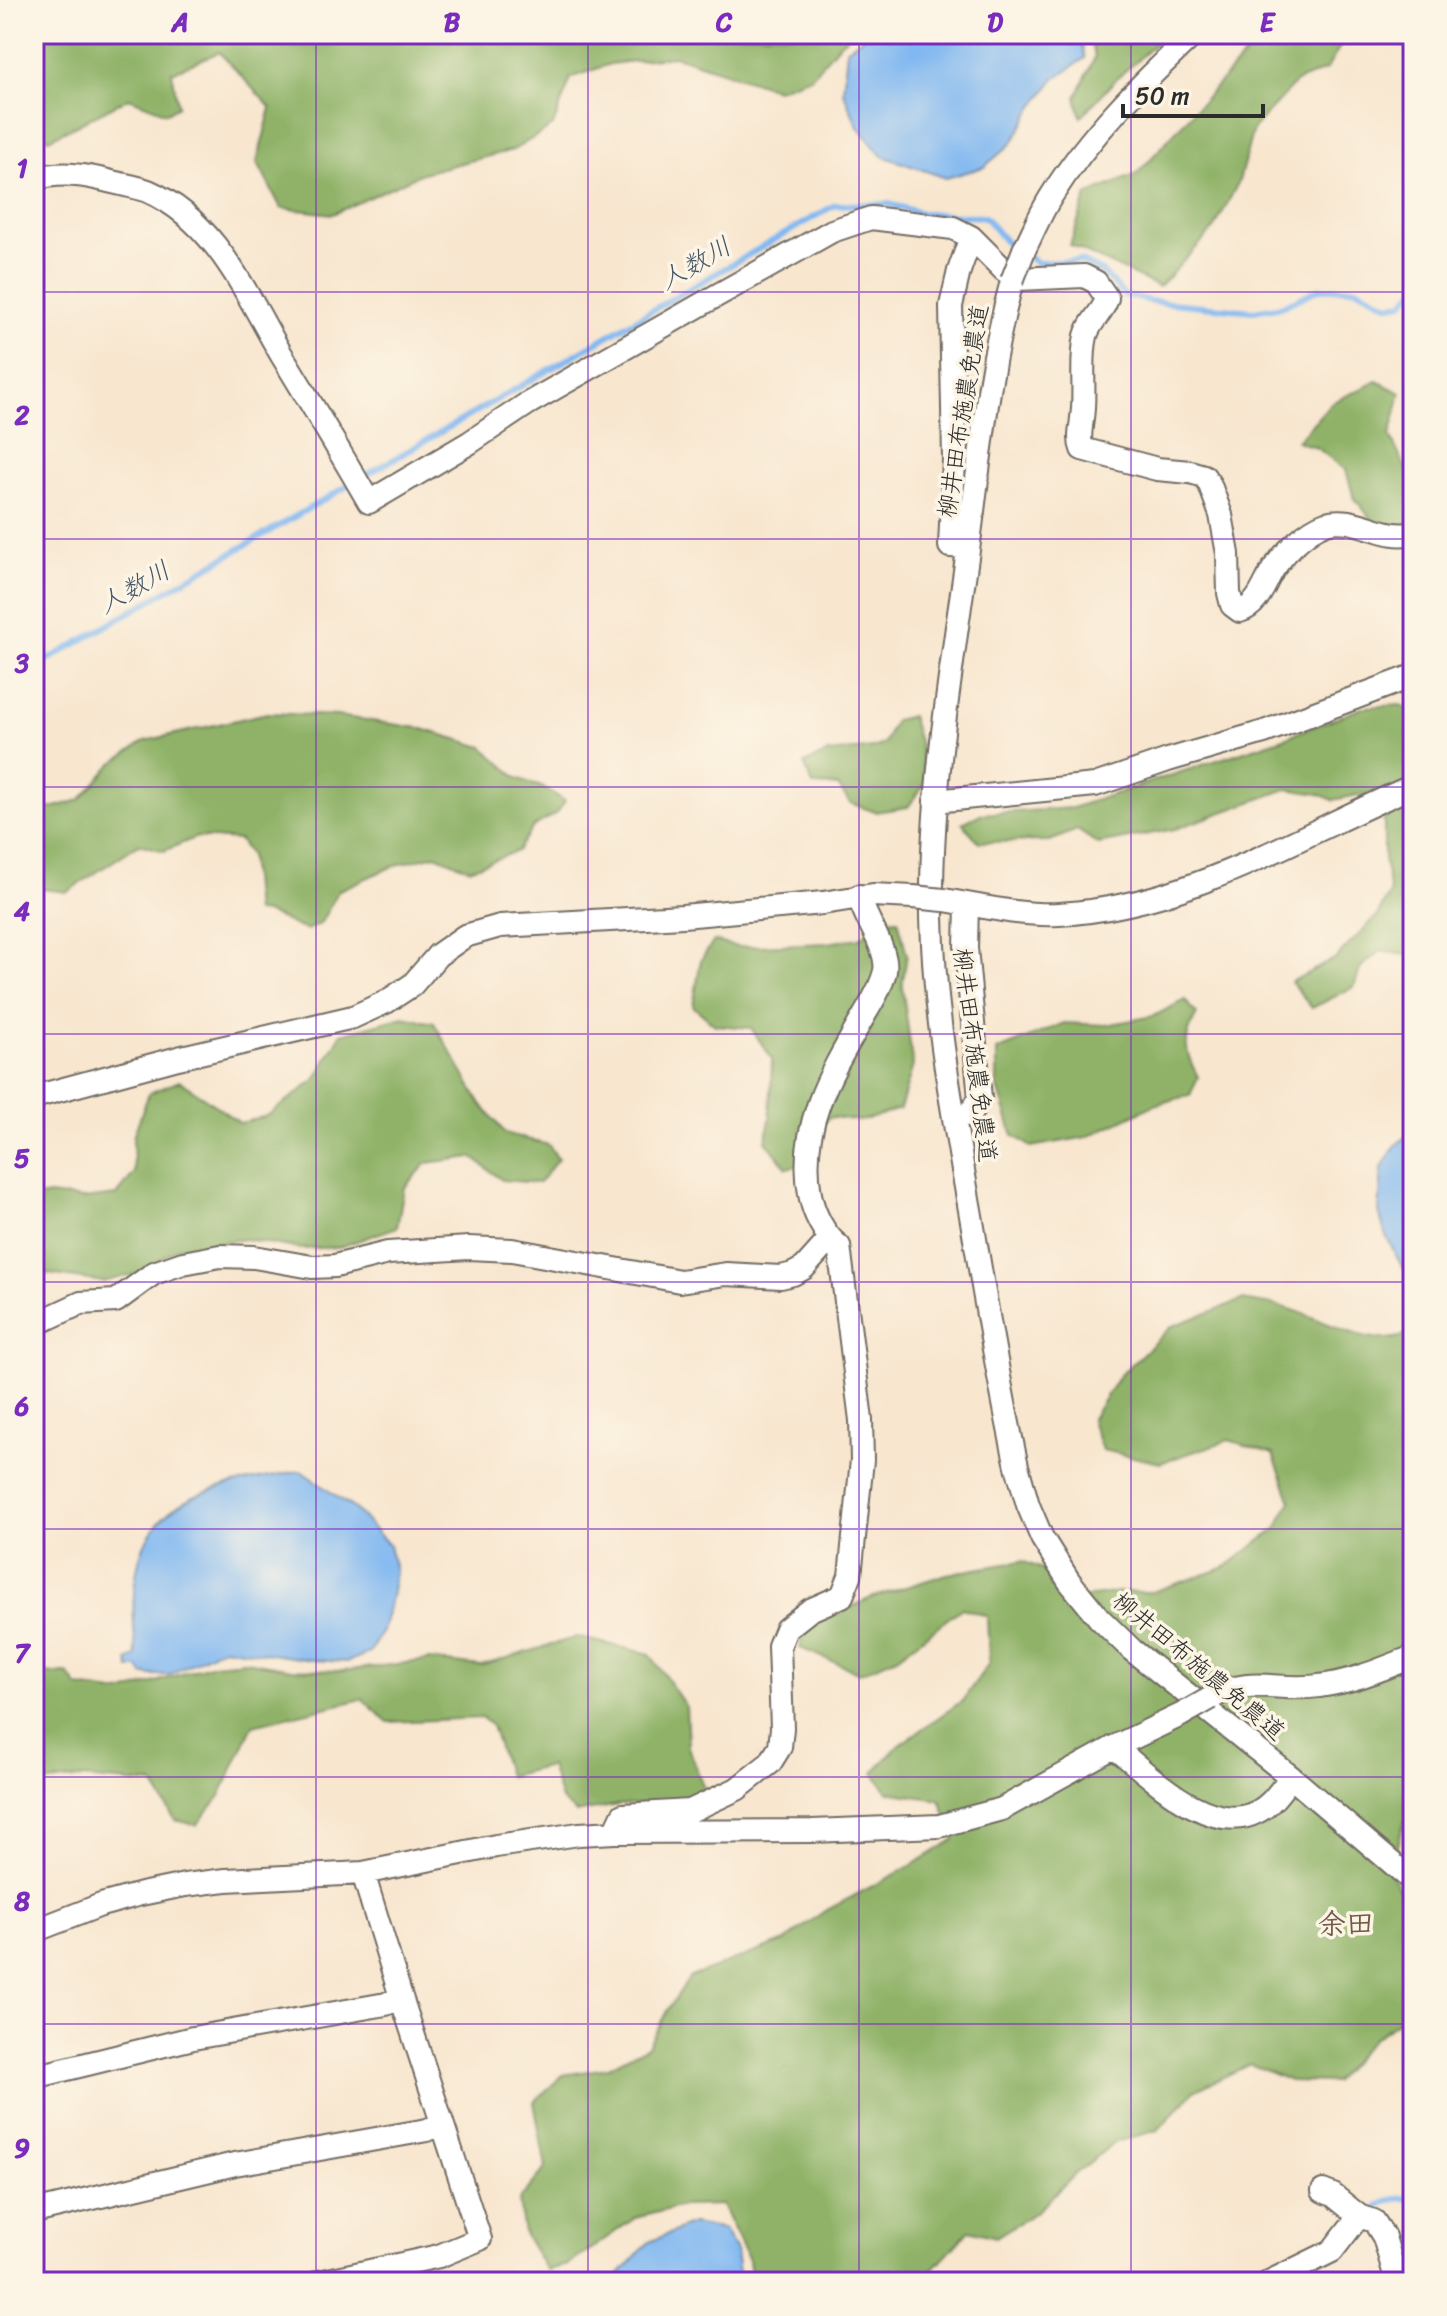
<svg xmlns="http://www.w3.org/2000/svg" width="1447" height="2316" viewBox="0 0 1447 2316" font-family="Sriracha,'Klee One',sans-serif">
<rect width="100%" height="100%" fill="#fcf5e5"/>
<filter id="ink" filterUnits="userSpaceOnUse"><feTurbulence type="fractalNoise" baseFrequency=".0125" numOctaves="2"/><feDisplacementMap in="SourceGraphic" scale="16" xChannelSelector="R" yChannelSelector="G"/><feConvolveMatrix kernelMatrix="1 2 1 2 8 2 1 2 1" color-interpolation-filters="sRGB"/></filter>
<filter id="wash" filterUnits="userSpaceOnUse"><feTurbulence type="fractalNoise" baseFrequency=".006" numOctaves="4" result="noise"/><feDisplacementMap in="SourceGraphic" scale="32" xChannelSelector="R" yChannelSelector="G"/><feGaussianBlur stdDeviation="1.8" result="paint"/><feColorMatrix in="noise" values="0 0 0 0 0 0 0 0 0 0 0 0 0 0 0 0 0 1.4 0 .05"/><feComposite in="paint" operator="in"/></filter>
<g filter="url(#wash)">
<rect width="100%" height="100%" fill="#f8e6cf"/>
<path fill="#8fb267" stroke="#5d6e49" stroke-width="2" d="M 34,34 L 852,34 L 841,42 L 811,77 L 777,89 L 675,56 L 610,64 L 571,78 L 553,126 L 513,150 L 422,173 L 333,214 L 281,208 L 257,162 L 271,108 L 219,52 L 172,72 L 178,106 L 167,113 L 129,98 L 49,139 L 34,123 Z
M 1089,34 L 1166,34 L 1115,80 L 1081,117 L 1076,97 L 1095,57 Z
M 1264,34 L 1347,34 L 1327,69 L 1296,82 L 1253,129 L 1239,181 L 1214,229 L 1159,287 L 1070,245 L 1087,195 L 1137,174 Z
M 1377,381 L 1401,393 L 1390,436 L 1413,484 L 1413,524 L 1406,526 L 1374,522 L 1354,498 L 1346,470 L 1317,448 L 1297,441 L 1331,403 Z
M 1401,705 L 1413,714 L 1413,956 L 1381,951 L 1361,967 L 1354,987 L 1312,1008 L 1291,982 L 1336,958 L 1376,917 L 1390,893 L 1384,859 L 1384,815 L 1374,792 L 1333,800 L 1319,794 L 1287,789 L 1175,829 L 1098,844 L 1077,830 L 1050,841 L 979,842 L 962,823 L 981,814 L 1072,808 L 1284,738 L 1365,707 Z
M 267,713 L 337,716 L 419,728 L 483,747 L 517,778 L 544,788 L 565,801 L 557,813 L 533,827 L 517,851 L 470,869 L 435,855 L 396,865 L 339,890 L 320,924 L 306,930 C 290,925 272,911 255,912 L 250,855 L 239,840 L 197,837 L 164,851 L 139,844 L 67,892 L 34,888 L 34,813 L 80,800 L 112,764 L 145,741 Z
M 911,716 L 920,745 L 925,784 L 908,807 L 875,812 L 850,803 L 838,786 L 813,785 L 804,764 L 828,753 L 874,748 L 884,744 L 895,720 Z
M 898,919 L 907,955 L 902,986 L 913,1065 L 900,1109 L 861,1121 L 832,1117 L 805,1133 L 797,1165 L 787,1168 L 766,1141 L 770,1119 L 772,1059 L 751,1028 L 715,1025 L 693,1006 L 701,960 L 714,941 L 737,947 L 827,943 L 860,938 L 882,920 Z
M 1185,1000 L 1197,1014 C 1182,1040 1184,1051 1198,1077 L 1190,1095 L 1154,1105 L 1087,1137 L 1031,1147 L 1013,1135 L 997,1084 L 997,1051 L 1064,1023 L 1106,1025 L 1154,1016 Z
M 403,1017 L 434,1023 L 481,1104 L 505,1133 L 549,1145 L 558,1159 L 539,1183 L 502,1180 L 472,1157 L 427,1163 L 404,1188 L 397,1227 L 340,1247 L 301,1249 L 245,1239 L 178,1248 L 138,1273 L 103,1282 L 36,1272 L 34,1267 L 34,1198 L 49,1195 L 83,1199 L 117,1195 L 134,1173 L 133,1137 L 149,1093 L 180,1081 L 240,1123 L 267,1116 L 315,1080 L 341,1034 Z
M 1242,1300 C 1257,1303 1272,1304 1286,1308 C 1326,1318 1372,1354 1413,1332 L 1413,1825 L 1404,1822 L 1391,1873 L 1413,1915 L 1413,2011 L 1371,2040 L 1334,2082 L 1290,2081 L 1250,2064 L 1194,2091 L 1158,2130 L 1115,2142 L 1074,2175 L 1037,2211 L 996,2237 L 969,2230 L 921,2282 L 752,2282 L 749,2260 L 722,2205 L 682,2206 L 635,2218 L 568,2265 L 546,2270 L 524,2234 L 519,2200 L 546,2168 L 534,2102 L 563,2075 L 607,2068 L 648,2046 L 668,2009 L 690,1977 L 785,1941 L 823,1912 L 909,1867 L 955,1839 L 940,1800 L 887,1792 L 874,1772 L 899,1745 L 962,1701 L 989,1663 L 987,1616 L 962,1608 L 897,1657 L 860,1673 L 800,1648 L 804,1629 L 871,1598 L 947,1574 L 1022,1561 L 1042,1569 L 1063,1601 L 1118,1592 L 1152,1592 L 1224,1568 L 1276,1529 L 1291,1501 L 1273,1454 L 1229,1440 L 1160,1463 L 1102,1450 L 1091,1420 L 1119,1376 L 1172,1326 Z
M 577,1637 L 650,1654 L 686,1707 L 688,1747 L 705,1791 L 689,1800 L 618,1805 L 576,1813 L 561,1800 L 550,1766 L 508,1776 L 492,1726 L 482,1718 L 388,1722 L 362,1699 L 253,1725 L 220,1796 L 197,1825 L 175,1820 L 153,1784 L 81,1778 L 34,1784 L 34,1674 L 67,1673 L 78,1687 L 121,1693 L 213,1664 L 245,1661 L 292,1669 L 342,1671 L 429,1660 L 481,1666 Z"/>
<path fill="#81b8f1" stroke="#56728e" stroke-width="2" d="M 867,34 L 1079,34 L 1085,58 L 1054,79 L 1030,112 L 1012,143 L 984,167 L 946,178 L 882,156 L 858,127 L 843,91 L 847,49 Z
M 1413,1136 L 1413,1279 L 1406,1274 L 1385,1234 L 1379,1212 L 1382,1167 L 1396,1145 L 1406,1137 Z
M 301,1471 L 356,1510 L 389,1545 L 395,1570 L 392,1593 L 382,1631 L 369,1653 L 347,1662 L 312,1660 L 223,1647 L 169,1675 L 143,1675 L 139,1668 L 130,1668 L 128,1661 L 136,1656 C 135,1636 132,1615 134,1595 C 139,1490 218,1487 301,1471 Z
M 692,2224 L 724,2230 L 736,2250 L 740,2282 L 613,2282 L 649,2242 Z"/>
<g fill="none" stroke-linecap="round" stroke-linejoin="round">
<path stroke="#81b8f1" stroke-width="6" d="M 361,478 L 835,205 L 889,204 L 921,213 L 985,217 L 1009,246 L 1038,263 L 1081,261 L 1103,273 L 1124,295 L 1150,301 L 1253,311 L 1283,306 L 1319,289 L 1356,288 L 1389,305 L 1402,303 L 1413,292
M 34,668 L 351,484
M 1370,2214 C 1382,2199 1395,2198 1413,2198"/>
</g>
</g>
<g filter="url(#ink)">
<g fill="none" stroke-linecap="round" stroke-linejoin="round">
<defs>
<path id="minor" d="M 34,179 C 61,171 86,175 112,182 C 124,185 137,187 148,191 C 216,221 246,294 281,354 C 311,403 340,452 369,502 L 469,443 L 527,404 L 716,296 L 832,231 L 871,218 L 953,228 L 971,237 L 1004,270 L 1018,279 L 1084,276 L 1096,282 L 1107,298 C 1104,312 1090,320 1086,336 C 1080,361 1086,392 1082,418 C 1081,430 1078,439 1082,449 L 1157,469 L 1190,472 L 1204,476 L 1210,485 L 1221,515 L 1228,554 L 1229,593 L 1232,605 L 1240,611 C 1259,606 1264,583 1274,568 C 1286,551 1306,530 1326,523 C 1355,514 1384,541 1413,533
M 1024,250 C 1033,232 1041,212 1052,195 C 1090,134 1142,83 1194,34
M 1012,281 C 988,369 980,460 968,550 C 951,672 930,793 932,917 C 934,1016 953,1113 970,1210 C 985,1296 998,1382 1017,1466 L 1028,1505 L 1042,1538 L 1069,1581 L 1099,1618 L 1132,1650 L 1291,1777 L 1413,1881
M 968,547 L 950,546 L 954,459 L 951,306 L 959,271 L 971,237
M 935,801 L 1095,785 L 1168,760 L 1264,732 L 1413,676
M 944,900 C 981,906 1021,916 1059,914 C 1188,907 1297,836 1413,786
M 34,1097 L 178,1058 L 353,1017 L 386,1002 L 412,985 L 438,955 L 465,936 L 500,926 L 683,916 L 823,903 L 873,895 L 913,897
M 954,1117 L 970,1114 L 980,1098 L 966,948 L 967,904
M 34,1320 L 40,1322 L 81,1303 L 116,1301 L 154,1273 L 183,1263 L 220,1256 L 254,1257 L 312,1267 L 335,1266 L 388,1253 L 469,1248 L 512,1250 L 680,1281 L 726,1274 L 781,1277 L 793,1274 L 804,1268 L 830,1239
M 1211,1698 C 1250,1675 1278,1692 1319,1686 C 1352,1682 1382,1669 1413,1657
M 1114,1747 C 1150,1775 1209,1837 1257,1812 C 1271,1805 1281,1790 1291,1777
M 615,1832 L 623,1815 L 690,1811 L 737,1789 L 770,1763 L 780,1747 L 782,1728 L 779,1646 L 786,1629 L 810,1610 L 842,1596 L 850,1576 L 862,1460 L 861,1420 L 839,1246 C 824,1235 813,1212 810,1194 C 798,1128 829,1076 861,1021 C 870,1005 881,989 885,971 C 889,950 864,918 859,896
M 34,1931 L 101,1905 L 141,1894 L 185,1885 L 226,1880 L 363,1873 L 496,1846 L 579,1834 L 615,1832 L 812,1831 L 939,1826 L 1002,1809 L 1114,1747 L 1181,1715
M 34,2077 L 193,2038 L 386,2004 L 401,1997
M 1323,2191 L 1333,2195 L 1359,2216 L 1374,2221 L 1384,2237 L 1397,2282
M 34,2212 L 235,2164 L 427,2130 L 442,2124
M 319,2282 L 439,2256 L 480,2239 L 401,1997 L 363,1873
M 1269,2282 L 1332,2251 L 1359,2216"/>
</defs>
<use href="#minor" stroke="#736c64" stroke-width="26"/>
<use href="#minor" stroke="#fff" stroke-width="22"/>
<defs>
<path id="minor-bridge" d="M 1012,281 L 1024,250
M 913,897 L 944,900
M 1181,1715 L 1211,1698"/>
</defs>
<use href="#minor-bridge" stroke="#736c64" stroke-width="26" stroke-linecap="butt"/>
<use href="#minor-bridge" stroke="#fff" stroke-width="22"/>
</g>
</g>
<path fill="none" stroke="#7b2cbf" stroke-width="2" stroke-opacity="0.55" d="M 316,34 L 316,2282M 588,34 L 588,2282M 859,34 L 859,2282M 1131,34 L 1131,2282M 34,292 L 1413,292M 34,539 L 1413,539M 34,787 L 1413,787M 34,1034 L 1413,1034M 34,1282 L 1413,1282M 34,1529 L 1413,1529M 34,1777 L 1413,1777M 34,2024 L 1413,2024"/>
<g text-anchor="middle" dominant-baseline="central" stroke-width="7" stroke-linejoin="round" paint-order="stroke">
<g font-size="24" fill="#2b2b2b" stroke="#fcf5e5">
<text transform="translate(963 411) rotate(-81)">柳井田布施農免農道</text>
<text transform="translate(975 1055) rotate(83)">柳井田布施農免農道</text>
<text transform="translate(1199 1666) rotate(40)">柳井田布施農免農道</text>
</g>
<g font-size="26" font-style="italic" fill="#455566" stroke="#fcf5e5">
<text transform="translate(695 263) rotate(-30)">人数川</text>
<text transform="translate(134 587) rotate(-30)">人数川</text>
</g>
<g font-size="28" font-weight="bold" fill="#725b48" stroke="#fcf5e5">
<text x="1346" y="1923">余田</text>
</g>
</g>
<rect width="1447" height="2316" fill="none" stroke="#fcf5e5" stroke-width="88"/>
<path d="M1123 104v12h140v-12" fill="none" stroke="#2b2b2b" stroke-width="4"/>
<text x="1135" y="104" font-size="24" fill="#2b2b2b" stroke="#fcf5e5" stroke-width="6" paint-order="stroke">50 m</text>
<rect x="44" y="44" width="1359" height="2228" fill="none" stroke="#7b2cbf" stroke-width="3"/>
<g font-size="26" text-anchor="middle" font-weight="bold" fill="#7b2cbf">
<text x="180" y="31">A</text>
<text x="452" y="31">B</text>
<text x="724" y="31">C</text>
<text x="995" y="31">D</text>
<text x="1267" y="31">E</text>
<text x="22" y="177">1</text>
<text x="22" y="424">2</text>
<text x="22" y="672">3</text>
<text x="22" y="920">4</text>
<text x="22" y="1167">5</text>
<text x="22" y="1415">6</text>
<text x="22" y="1662">7</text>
<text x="22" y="1910">8</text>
<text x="22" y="2157">9</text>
</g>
</svg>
